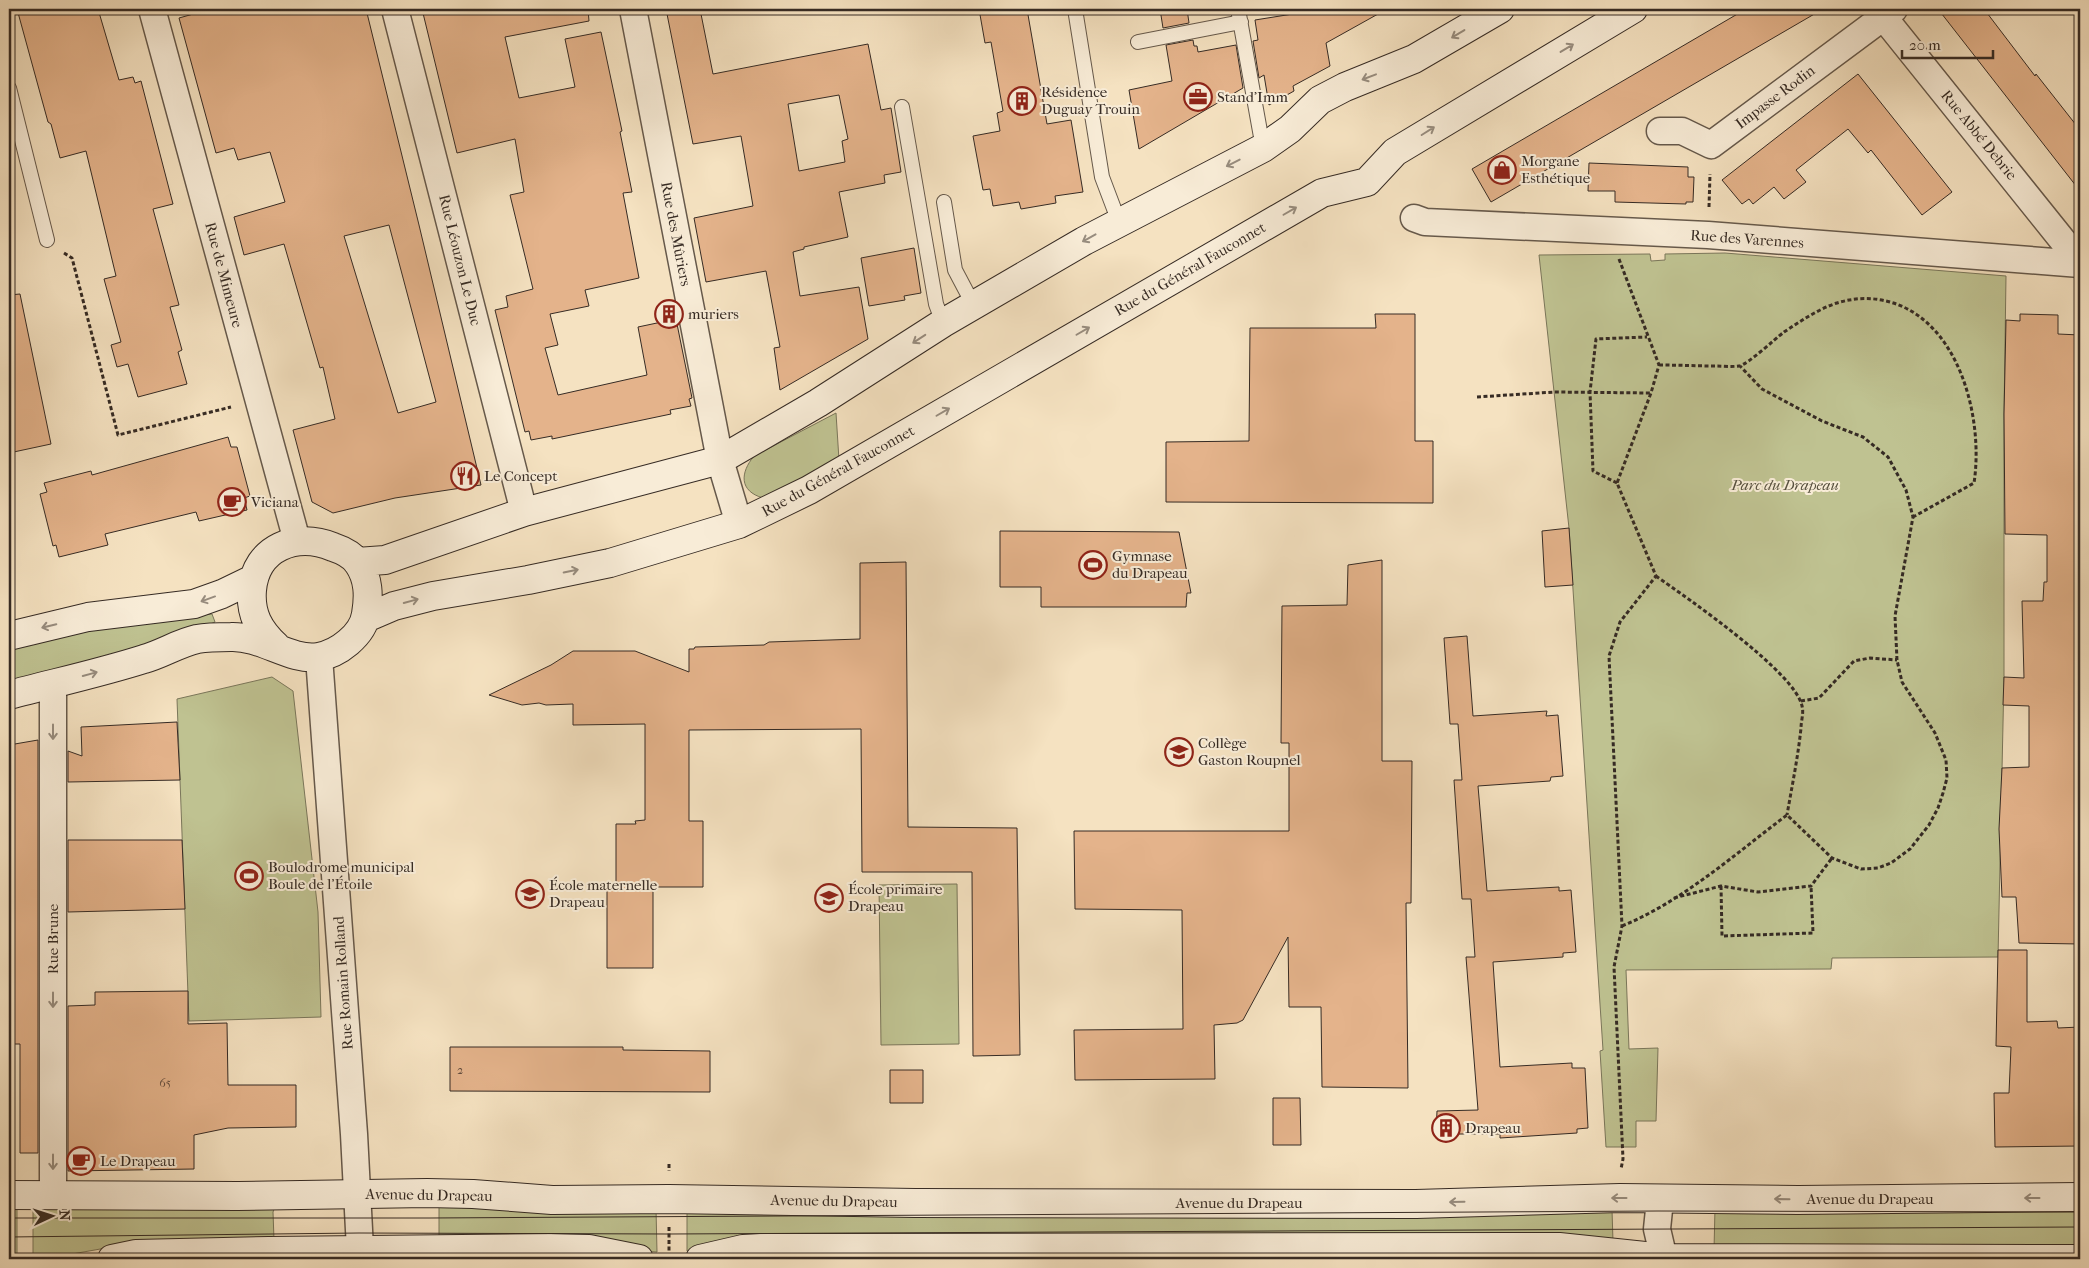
<svg xmlns="http://www.w3.org/2000/svg" width="2089" height="1268" viewBox="0 0 2089 1268" font-family="'IM FELL French Canon',serif">
<rect width="100%" height="100%" fill="#f5e2c1"/>
<filter id="stains"><feTurbulence type="fractalNoise" baseFrequency=".004" numOctaves="4"/><feColorMatrix values="0 0 0 0 .2 0 0 0 0 .09 0 0 0 0 .02 0 0 0 .5 -.17"/></filter>
<radialGradient id="worn" r=".72"><stop offset=".6" stop-color="#630" stop-opacity="0"/><stop offset="1" stop-color="#630" stop-opacity=".3"/></radialGradient>
<path fill="#bfc291" stroke="#7a765a" d="M 1725,253 L 2006,276 L 2004,414 L 2004,677 L 1998,957 L 1832,958 L 1831,969 L 1626,970 L 1629,1049 L 1658,1048 L 1656,1121 L 1636,1121 L 1636,1147 L 1606,1147 L 1600,1051 L 1603,1050 L 1569,528 L 1539,255 L 1650,254 L 1651,261 L 1665,260 L 1665,254 Z
M 836,413 L 839,460 L 763,498 C 739,491 740,473 754,456 Z
M 212,614 L 215,622 L 196,630 L 9,687 L 9,645 L 90,625 Z
M 272,677 L 293,691 L 318,912 L 321,1017 L 189,1021 L 177,699 Z
M 957,884 L 959,1044 L 881,1045 L 879,885 Z
M 9,1204 L 17,1204 L 17,1255 L 9,1255 Z
M 33,1204 L 275,1207 L 273,1212 L 274,1240 L 123,1245 L 72,1254 L 33,1255 Z
M 439,1205 L 656,1209 L 657,1252 L 439,1238 Z
M 1715,1208 L 2080,1210 L 2080,1249 L 1714,1250 Z
M 687,1209 L 1612,1210 L 1613,1242 L 687,1251 Z"/>
<path fill="#e4b38b" stroke="#362b24" fill-rule="evenodd" d="M 17,9 L 98,9 L 119,80 L 133,77 L 135,83 L 141,81 L 173,204 L 153,209 L 179,305 L 170,307 L 182,350 L 178,352 L 187,384 L 138,397 L 128,364 L 117,367 L 111,345 L 121,342 L 104,279 L 116,276 L 86,151 L 60,158 L 51,124 L 48,122 Z
M 211,9 L 366,9 L 419,225 L 481,485 L 395,498 L 333,513 L 312,502 L 293,430 L 335,419 L 323,367 L 320,368 L 284,244 L 244,255 L 234,217 L 285,202 L 270,152 L 238,160 L 234,148 L 216,153 L 179,18 ZM 389,225 L 436,402 L 398,413 L 344,236 Z
M 422,9 L 588,9 L 589,21 L 505,37 L 519,98 L 575,87 L 565,39 L 601,32 L 622,131 L 620,132 L 632,192 L 623,193 L 639,278 L 585,290 L 589,306 L 550,314 L 558,345 L 545,348 L 558,395 L 647,375 L 638,327 L 676,319 L 692,398 L 689,399 L 691,406 L 670,410 L 671,414 L 552,439 L 552,436 L 531,440 L 529,431 L 525,432 L 495,310 L 508,307 L 506,296 L 533,289 L 510,195 L 524,192 L 515,139 L 457,153 Z
M 666,9 L 700,9 L 713,74 L 868,44 L 881,110 L 891,108 L 901,172 L 884,175 L 885,183 L 839,192 L 848,237 L 804,247 L 804,249 L 793,252 L 800,296 L 859,287 L 868,339 L 780,390 L 774,348 L 780,347 L 766,271 L 706,282 L 694,218 L 753,206 L 741,136 L 693,144 ZM 839,95 L 848,139 L 842,141 L 845,162 L 799,171 L 788,104 Z
M 979,9 L 1027,9 L 1047,124 L 1071,120 L 1083,192 L 1055,196 L 1056,203 L 1021,209 L 1019,202 L 993,206 L 990,189 L 983,190 L 973,136 L 1000,131 L 997,113 L 1003,111 L 991,42 L 985,43 Z
M 1160,9 L 1187,9 L 1189,23 L 1163,28 Z
M 1324,9 L 1387,9 L 1326,43 L 1330,66 L 1293,86 L 1294,91 L 1269,105 L 1264,75 L 1259,78 L 1253,41 L 1258,40 L 1255,20 Z
M 1746,9 L 1823,9 L 1491,202 L 1472,169 Z
M 1938,9 L 1984,9 L 2035,76 L 2036,74 L 2080,130 L 2080,191 Z
M 1193,40 L 1194,46 L 1197,46 L 1198,52 L 1236,45 L 1243,88 L 1139,149 L 1129,90 L 1172,81 L 1166,45 Z
M 1858,74 L 1952,192 L 1922,215 L 1871,150 L 1868,153 L 1848,129 L 1796,170 L 1806,182 L 1784,199 L 1774,187 L 1753,204 L 1749,199 L 1742,204 L 1722,180 Z
M 1589,163 L 1688,167 L 1688,177 L 1694,177 L 1693,202 L 1686,202 L 1686,204 L 1615,202 L 1615,191 L 1588,191 Z
M 914,248 L 921,293 L 904,296 L 905,300 L 869,306 L 861,258 Z
M 20,294 L 51,444 L 9,453 L 9,295 Z
M 1375,314 L 1415,314 L 1415,441 L 1433,441 L 1433,503 L 1166,502 L 1166,442 L 1249,441 L 1250,328 L 1376,328 Z
M 2020,314 L 2058,315 L 2058,334 L 2080,335 L 2080,944 L 2019,943 L 2016,897 L 2002,897 L 1999,829 L 2002,768 L 2029,767 L 2029,706 L 2003,705 L 2004,677 L 2024,678 L 2022,601 L 2043,601 L 2044,582 L 2047,582 L 2047,535 L 2005,534 L 2004,414 L 2006,320 L 2020,321 Z
M 228,437 L 231,447 L 237,447 L 250,496 L 244,498 L 247,510 L 199,521 L 196,512 L 105,534 L 108,545 L 59,557 L 56,545 L 53,546 L 40,494 L 47,492 L 44,483 L 91,471 L 92,475 Z
M 1569,528 L 1573,585 L 1545,587 L 1542,531 Z
M 1000,531 L 1179,532 L 1191,593 L 1187,593 L 1186,607 L 1041,607 L 1041,587 L 1000,587 Z
M 1382,560 L 1382,761 L 1412,761 L 1411,903 L 1406,903 L 1408,1088 L 1322,1087 L 1321,1007 L 1289,1007 L 1288,937 L 1243,1020 L 1237,1023 L 1214,1025 L 1215,1079 L 1075,1080 L 1074,1030 L 1183,1029 L 1182,910 L 1075,909 L 1074,831 L 1289,831 L 1289,743 L 1281,743 L 1282,606 L 1347,605 L 1348,565 Z
M 906,562 L 908,827 L 1017,828 L 1020,1055 L 973,1056 L 972,872 L 862,872 L 861,729 L 689,730 L 689,821 L 703,821 L 703,887 L 653,887 L 653,968 L 607,968 L 607,887 L 616,887 L 616,824 L 636,824 L 635,821 L 645,820 L 645,724 L 573,725 L 573,704 L 546,705 L 539,703 L 522,705 L 489,695 L 551,665 L 573,651 L 635,651 L 689,672 L 689,649 L 694,649 L 695,647 L 764,645 L 769,642 L 860,639 L 860,563 Z
M 1467,636 L 1473,716 L 1547,711 L 1546,716 L 1558,715 L 1563,776 L 1551,777 L 1550,781 L 1478,786 L 1487,891 L 1559,887 L 1559,891 L 1571,890 L 1576,952 L 1563,953 L 1563,957 L 1493,962 L 1500,1067 L 1572,1063 L 1572,1068 L 1585,1068 L 1588,1128 L 1577,1129 L 1577,1133 L 1500,1138 L 1500,1134 L 1436,1134 L 1437,1111 L 1478,1110 L 1466,957 L 1475,957 L 1471,899 L 1462,899 L 1454,780 L 1462,780 L 1458,724 L 1450,724 L 1444,638 Z
M 177,722 L 180,780 L 68,782 L 68,751 L 82,756 L 81,727 Z
M 38,740 L 38,1153 L 20,1153 L 20,1044 L 9,1044 L 9,745 Z
M 68,840 L 182,840 L 185,909 L 68,912 Z
M 1998,950 L 2027,950 L 2027,1022 L 2057,1021 L 2058,1028 L 2080,1027 L 2080,1146 L 1995,1147 L 1994,1093 L 2009,1093 L 2011,1047 L 1996,1046 Z
M 188,991 L 188,1024 L 227,1023 L 228,1085 L 296,1085 L 296,1127 L 228,1128 L 194,1135 L 194,1169 L 68,1171 L 68,1006 L 95,1005 L 95,992 Z
M 450,1047 L 623,1047 L 623,1050 L 710,1051 L 710,1092 L 450,1091 Z
M 890,1070 L 923,1070 L 923,1103 L 890,1103 Z
M 1273,1098 L 1300,1098 L 1301,1145 L 1273,1145 Z"/>
<g fill="none" stroke-linecap="round" stroke-linejoin="round">
<defs>
<path id="service" d="M 1075,9 L 1102,177 L 1119,222
M 1238,9 L 1263,148
M 1138,42 L 1241,22
M 9,88 L 47,240
M 902,107 L 936,304 L 943,323
M 944,202 L 955,270 L 974,306"/>
<path id="minor" d="M 152,9 L 297,541
M 395,9 L 524,512
M 633,9 L 720,460 L 739,524
M 1877,9 L 2080,262
M 1660,131 L 1682,131 L 1711,145 L 1894,9
M 1414,218 L 1425,222 L 1708,235 L 2080,264
M 319,657 L 354,1134 L 360,1249
M 53,684 L 53,1195
M 1660,1200 L 1657,1229 L 1664,1259"/>
<path id="secondary" d="M 357,562 L 385,560 L 524,512 L 720,460 L 818,403 L 943,323 L 1084,241 L 1263,148 L 1290,129 L 1320,100 L 1345,87 L 1414,59 L 1500,9
M 366,618 L 394,606 L 433,596 L 528,580 L 610,563 L 739,524 L 809,490 L 1322,193 L 1367,182 L 1395,152 L 1633,9
M 9,636 L 88,617 L 194,604 L 222,594 L 253,579
M 9,695 C 54,683 100,673 144,659 C 162,654 179,643 197,639 C 208,637 220,637 231,637 C 262,636 290,661 318,657 C 338,654 363,635 366,614 C 369,596 369,579 358,563 C 353,556 342,550 333,547 C 296,532 256,547 252,590 C 250,614 259,630 276,646
M 9,1195 L 238,1196 L 427,1193 L 473,1194 L 552,1200 L 669,1199 L 915,1203 L 1416,1204 L 1620,1198 L 1798,1200 L 2080,1197
M 112,1259 L 136,1254 L 269,1251 L 550,1248 L 589,1249 L 639,1259
M 700,1259 L 743,1249 L 761,1248 L 1559,1247 L 1664,1258 L 2080,1259"/>
</defs>
<use href="#service" stroke="#66594b" stroke-width="16"/>
<use href="#minor" stroke="#66594b" stroke-width="29"/>
<use href="#secondary" stroke="#362b24" stroke-width="30"/>
<path stroke="#362b24" stroke-width="3" stroke-dasharray="4 2.5" stroke-linecap="butt" d="M 1709,207 L 1710,174
M 64,253 L 72,258 L 118,435 L 231,407
M 1619,259 L 1659,365 L 1651,393 L 1617,483 L 1656,576 L 1620,622 L 1609,656 L 1622,926 L 1614,967 L 1623,1159 L 1621,1169
M 1659,365 C 1678,365 1697,366 1716,366 C 1723,366 1731,367 1739,366 C 1747,365 1775,339 1784,332 C 1801,321 1818,309 1837,303 C 1853,298 1870,297 1886,301 C 1959,318 1984,418 1974,483 L 1913,517
M 1477,397 L 1555,392 L 1651,393
M 1617,483 L 1593,471 L 1590,392 L 1596,339 L 1647,337
M 1656,576 C 1687,598 1795,672 1802,706 C 1804,713 1801,721 1801,728 C 1798,757 1792,786 1787,815
M 1801,701 L 1819,698 L 1854,661 L 1870,658 L 1897,660
M 1721,886 L 1722,936 L 1813,933 L 1811,886
M 1674,898 L 1721,886 L 1758,892 L 1811,886 L 1832,858
M 1622,926 C 1683,901 1735,854 1787,815 L 1832,858 L 1861,869 L 1878,868 L 1891,863 L 1910,849 L 1929,825 L 1938,808 L 1943,793 L 1947,778 L 1946,760 L 1935,733 L 1902,682 L 1897,660 L 1895,616 L 1913,517 L 1906,490 L 1888,457 L 1863,437 L 1822,421 L 1762,389 L 1740,366
M 669,1164 L 669,1171
M 669,1227 L 669,1254"/>
<use href="#service" stroke="#f8ecd7" stroke-width="14"/>
<use href="#minor" stroke="#f8ecd7" stroke-width="26"/>
<use href="#secondary" stroke="#f8ecd7" stroke-width="28"/>
<path stroke="#362b24" stroke-width="1" d="M 9,1218 L 430,1218 L 1658,1211 L 2080,1212
M 9,1237 L 359,1233 L 669,1234 L 2080,1227"/>
</g>
<defs><path id="oneway-shaft" d="M-6 0H5M1.5-3L5.5 0L1.5 3" fill="none" stroke-width="1.6" stroke-linecap="round" stroke-linejoin="round" transform="scale(1.25)"/></defs>
<g stroke="#978c7e">
<use href="#oneway-shaft" transform="translate(1458 34) rotate(149)"/>
<use href="#oneway-shaft" transform="translate(1567 48) rotate(-31)"/>
<use href="#oneway-shaft" transform="translate(1369 77) rotate(159)"/>
<use href="#oneway-shaft" transform="translate(1428 131) rotate(-32)"/>
<use href="#oneway-shaft" transform="translate(1233 163) rotate(153)"/>
<use href="#oneway-shaft" transform="translate(1290 211) rotate(-30)"/>
<use href="#oneway-shaft" transform="translate(1089 238) rotate(151)"/>
<use href="#oneway-shaft" transform="translate(1083 331) rotate(-30)"/>
<use href="#oneway-shaft" transform="translate(919 339) rotate(147)"/>
<use href="#oneway-shaft" transform="translate(943 412) rotate(-30)"/>
<use href="#oneway-shaft" transform="translate(571 571) rotate(-12)"/>
<use href="#oneway-shaft" transform="translate(208 599) rotate(160)"/>
<use href="#oneway-shaft" transform="translate(411 601) rotate(-15)"/>
<use href="#oneway-shaft" transform="translate(49 626) rotate(167)"/>
<use href="#oneway-shaft" transform="translate(90 674) rotate(-15)"/>
<use href="#oneway-shaft" transform="translate(53 732) rotate(90)"/>
<use href="#oneway-shaft" transform="translate(53 1000) rotate(90)"/>
<use href="#oneway-shaft" transform="translate(53 1162) rotate(90)"/>
<use href="#oneway-shaft" transform="translate(1619 1198) rotate(-180)"/>
<use href="#oneway-shaft" transform="translate(2032 1198) rotate(180)"/>
<use href="#oneway-shaft" transform="translate(1782 1199) rotate(-179)"/>
<use href="#oneway-shaft" transform="translate(1457 1202) rotate(179)"/>
</g>
<defs>
<symbol id="office-ring" viewBox="-11 -11 22 22"><circle r="9.5" fill="#f8ecd7" stroke="#8f2418" stroke-width="1.5"/><path d="M-6-3h4V-5.5h4V-3h4V5H-6ZM-1-4.5V-3h2v-1.5ZM-6 0V1H6V0Z" fill="#8f2418"/></symbol>
<symbol id="building-ring" viewBox="-11 -11 22 22"><circle r="9.5" fill="#f8ecd7" stroke="#8f2418" stroke-width="1.5"/><path d="M-4-6H4V6H1V3H-1V6H-4ZM-2.5-4.3h1.7v1.8h-1.7ZM.8-4.3h1.7v1.8H.8ZM-2.5-1h1.7V.8h-1.7ZM.8-1h1.7V.8H.8Z" fill="#8f2418"/></symbol>
<symbol id="shop-ring" viewBox="-11 -11 22 22"><circle r="9.5" fill="#f8ecd7" stroke="#8f2418" stroke-width="1.5"/><path d="M-5-2.5h2.3a2.7 3.5 0 0 1 5.4 0H5L5.5 6h-11ZM-1.5-2.5h3a1.5 2.3 0 0 0-3 0Z" fill="#8f2418"/></symbol>
<symbol id="restaurant-ring" viewBox="-11 -11 22 22"><circle r="9.5" fill="#f8ecd7" stroke="#8f2418" stroke-width="1.5"/><path d="M-5-6h1v4h1v-4h1v4h1v-4h1v5L-1.5 .5V6h-2V.5L-5-1ZM5-6V6H3V1.5H1.5Q1.5-4 5-6Z" fill="#8f2418"/></symbol>
<symbol id="cafe-ring" viewBox="-11 -11 22 22"><circle r="9.5" fill="#f8ecd7" stroke="#8f2418" stroke-width="1.5"/><path d="M-5.5-4.5H6V0H3Q3 3.5 0 3.5H-2.5Q-5.5 3.5-5.5 0ZM3-3.2v2h1.7v-2ZM-6 4.5H4V6H-6Z" fill="#8f2418"/></symbol>
<symbol id="stadium-ring" viewBox="-11 -11 22 22"><circle r="9.5" fill="#f8ecd7" stroke="#8f2418" stroke-width="1.5"/><path d="M0-5a6.5 5 0 1 0 0 10a6.5 5 0 1 0 0-10ZM-3.5-1.8h7v3.6h-7Z" fill="#8f2418"/></symbol>
<symbol id="school-ring" viewBox="-11 -11 22 22"><circle r="9.5" fill="#f8ecd7" stroke="#8f2418" stroke-width="1.5"/><path d="M0-5L7-2L0 1L-7-2ZM-4 1L0 2.5L4 1V4Q0 6-4 4Z" fill="#8f2418"/></symbol>
</defs>
<g fill-rule="evenodd">
<use href="#office-ring" x="1182" y="81" width="32" height="32"/>
<use href="#building-ring" x="1006" y="85" width="32" height="32"/>
<use href="#shop-ring" x="1486" y="154" width="32" height="32"/>
<use href="#building-ring" x="653" y="298" width="32" height="32"/>
<use href="#restaurant-ring" x="449" y="460" width="32" height="32"/>
<use href="#cafe-ring" x="216" y="486" width="32" height="32"/>
<use href="#stadium-ring" x="1077" y="549" width="32" height="32"/>
<use href="#school-ring" x="1163" y="736" width="32" height="32"/>
<use href="#stadium-ring" x="233" y="860" width="32" height="32"/>
<use href="#school-ring" x="514" y="878" width="32" height="32"/>
<use href="#school-ring" x="813" y="882" width="32" height="32"/>
<use href="#building-ring" x="1430" y="1112" width="32" height="32"/>
<use href="#cafe-ring" x="65" y="1145" width="32" height="32"/>
</g>
<g text-anchor="middle" dominant-baseline="central" stroke-width="4" stroke-linejoin="round" paint-order="stroke">
<g font-size="12" fill="#624d3e">
<text x="460" y="1070">2</text>
<text x="165" y="1083">65</text>
</g>
<g font-size="15" fill="#362b24" stroke="#f8ecd7" text-anchor="start">
<text x="1041" y="92">Résidence<tspan x="1041" dy="17">Duguay Trouin</tspan></text>
<text x="1217" y="97">Stand'Imm</text>
<text x="1521" y="161">Morgane<tspan x="1521" dy="17">Esthétique</tspan></text>
<text x="688" y="314">muriers</text>
<text x="484" y="476">Le Concept</text>
<text x="251" y="502">Viciana</text>
<text x="1112" y="556">Gymnase<tspan x="1112" dy="17">du Drapeau</tspan></text>
<text x="1198" y="743">Collège<tspan x="1198" dy="17">Gaston Roupnel</tspan></text>
<text x="268" y="867">Boulodrome municipal<tspan x="268" dy="17">Boule de l'Étoile</tspan></text>
<text x="549" y="885">École maternelle<tspan x="549" dy="17">Drapeau</tspan></text>
<text x="848" y="889">École primaire<tspan x="848" dy="17">Drapeau</tspan></text>
<text x="1465" y="1128">Drapeau</text>
<text x="100" y="1161">Le Drapeau</text>
</g>
<g font-size="15" fill="#362b24" stroke="#f8ecd7">
<text transform="translate(1775 97) rotate(-37)">Impasse Rodin</text>
<text transform="translate(1979 135) rotate(51)">Rue Abbé Debrie</text>
<text transform="translate(676 234) rotate(79)">Rue des Mûriers</text>
<text transform="translate(1747 239) rotate(4)">Rue des Varennes</text>
<text transform="translate(460 260) rotate(76)">Rue Léouzon Le Duc</text>
<text transform="translate(1190 269) rotate(-30)">Rue du Général Fauconnet</text>
<text transform="translate(224 275) rotate(75)">Rue de Mimeure</text>
<text transform="translate(838 471) rotate(-29)">Rue du Général Fauconnet</text>
<text transform="translate(53 939) rotate(-90)">Rue Brune</text>
<text transform="translate(343 983) rotate(-94)">Rue Romain Rolland</text>
<text transform="translate(429 1195) rotate(1)">Avenue du Drapeau</text>
<text x="1870" y="1199">Avenue du Drapeau</text>
<text transform="translate(834 1201) rotate(1)">Avenue du Drapeau</text>
<text x="1239" y="1203">Avenue du Drapeau</text>
</g>
<g font-size="15" font-style="italic" fill="#58513f" stroke="#f8ecd7">
<text x="1785" y="485">Parc du Drapeau</text>
</g>
</g>
<rect width="2089" height="1268" fill="none" stroke="#f5e2c1" stroke-width="30"/>
<rect x="10" y="10" width="2069" height="1248" fill="none" stroke="#362b24" stroke-width="2.5"/>
<rect x="15" y="15" width="2059" height="1238" fill="none" stroke="#362b24"/>
<g transform="translate(52 1216) rotate(86)" stroke="#f8ecd7" stroke-width="4" paint-order="stroke">
<path d="M0-4L9 19L0 12L-9 19Z" fill="#362b24"/>
<text y="-8" font-size="14" font-weight="bold" text-anchor="middle" fill="#362b24">N</text>
</g>
<path d="M1902 50v8h91v-8" fill="none" stroke="#362b24" stroke-width="2.5"/>
<text x="1909" y="50" font-size="15" fill="#362b24" stroke="#f8ecd7" stroke-width="4" paint-order="stroke">20 m</text>
<rect width="100%" height="100%" filter="url(#stains)"/>
<rect width="100%" height="100%" fill="url(#worn)"/>
</svg>
